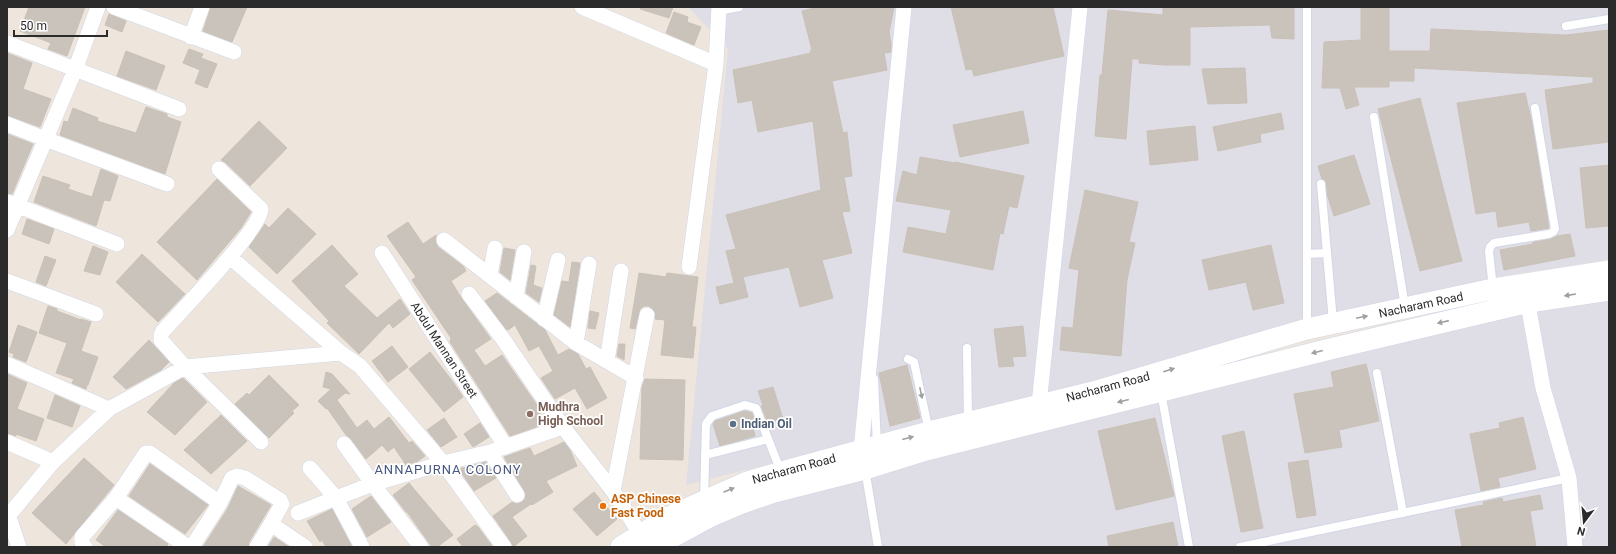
<svg xmlns="http://www.w3.org/2000/svg" width="1616" height="554" viewBox="0 0 1616 554" font-family="Roboto,sans-serif">
<rect width="100%" height="100%" fill="#eee5dc"/>
<path fill="#dfdde6" d="M 688,7 L 1609,7 L 1609,260 L 1515,274 L 686,485 L 728,49 Z
M 1609,298 L 1609,547 L 669,547 L 766,500 L 1554,305 Z"/>
<path fill="#c9c3bb" stroke="#cac1b6" d="M 29,7 L 85,7 L 67,56 L 48,49 L 51,43 L 20,31 Z
M 211,7 L 247,7 L 232,42 L 203,31 Z
M 641,7 L 673,7 L 669,18 L 640,9 Z
M 819,7 L 894,7 L 889,32 L 891,44 L 891,52 L 884,53 L 887,70 L 832,81 L 843,133 L 847,132 L 852,176 L 844,177 L 850,211 L 842,212 L 852,253 L 822,260 L 833,298 L 800,307 L 789,267 L 743,277 L 748,297 L 720,304 L 716,287 L 734,283 L 726,251 L 736,249 L 726,215 L 821,190 L 813,121 L 758,132 L 752,100 L 738,103 L 733,70 L 811,53 L 810,51 L 812,50 L 802,11 Z
M 951,7 L 1053,7 L 1064,56 L 974,76 L 972,69 L 966,70 Z
M 1163,7 L 1294,7 L 1294,39 L 1272,38 L 1270,25 L 1190,27 L 1190,65 L 1164,65 L 1139,63 L 1139,59 L 1132,59 L 1126,139 L 1095,136 L 1100,75 L 1102,75 L 1108,10 L 1163,15 Z
M 1361,7 L 1389,7 L 1389,51 L 1430,51 L 1431,29 L 1566,35 L 1609,30 L 1609,142 L 1553,149 L 1545,90 L 1593,83 L 1593,77 L 1414,68 L 1414,81 L 1389,81 L 1389,87 L 1354,87 L 1359,105 L 1346,109 L 1340,88 L 1322,88 L 1324,42 L 1361,40 Z
M 674,12 L 688,17 L 687,22 L 701,27 L 694,45 L 666,33 Z
M 109,14 L 126,21 L 122,32 L 105,25 Z
M 189,49 L 203,54 L 201,58 L 217,64 L 207,88 L 195,83 L 200,70 L 183,63 Z
M 126,51 L 165,66 L 156,90 L 117,76 Z
M 7,53 L 32,63 L 23,89 L 51,99 L 40,127 L 7,115 Z
M 1245,68 L 1247,103 L 1208,104 L 1202,69 Z
M 1525,93 L 1533,127 L 1549,228 L 1531,231 L 1529,222 L 1498,227 L 1496,211 L 1476,214 L 1457,103 Z
M 1420,98 L 1462,261 L 1420,271 L 1378,109 Z
M 146,107 L 167,114 L 167,117 L 181,122 L 165,174 L 60,135 L 64,121 L 68,122 L 73,108 L 98,118 L 97,121 L 136,133 Z
M 1023,111 L 1029,143 L 960,157 L 953,125 Z
M 1281,113 L 1284,129 L 1260,134 L 1261,142 L 1218,151 L 1213,127 Z
M 259,121 L 287,148 L 250,186 L 225,162 L 221,160 Z
M 1195,126 L 1198,160 L 1150,165 L 1147,131 Z
M 7,134 L 33,144 L 12,194 L 7,193 Z
M 1354,155 L 1370,204 L 1334,216 L 1327,194 L 1326,183 L 1322,179 L 1318,166 Z
M 920,157 L 955,163 L 955,162 L 1024,176 L 1017,208 L 1009,206 L 1003,234 L 1000,233 L 993,270 L 903,252 L 908,227 L 946,234 L 951,210 L 896,201 L 903,171 L 917,175 Z
M 1609,165 L 1609,226 L 1586,228 L 1580,168 Z
M 101,169 L 118,176 L 110,201 L 104,200 L 96,226 L 34,202 L 43,176 L 70,185 L 68,189 L 92,197 Z
M 217,179 L 251,212 L 241,228 L 197,280 L 157,242 Z
M 1085,190 L 1138,202 L 1129,242 L 1135,243 L 1127,280 L 1121,356 L 1060,350 L 1062,327 L 1073,328 L 1079,270 L 1069,268 Z
M 288,208 L 316,234 L 277,274 L 249,247 L 265,224 L 269,228 Z
M 27,219 L 54,229 L 49,244 L 22,234 Z
M 408,222 L 423,244 L 436,235 L 436,243 L 438,247 L 463,266 L 466,271 L 451,281 L 462,299 L 491,339 L 474,350 L 485,366 L 502,355 L 539,408 L 537,409 L 545,421 L 536,427 L 510,436 L 450,342 L 451,338 L 412,280 L 416,277 L 387,236 Z
M 1570,234 L 1575,256 L 1504,270 L 1500,250 L 1533,244 L 1533,242 L 1550,239 L 1557,236 Z
M 332,245 L 358,274 L 344,286 L 377,318 L 400,299 L 410,314 L 393,328 L 389,323 L 359,354 L 327,323 L 329,321 L 292,281 Z
M 1271,245 L 1284,303 L 1253,310 L 1246,282 L 1209,290 L 1202,260 Z
M 93,246 L 108,252 L 100,275 L 84,271 Z
M 504,248 L 515,250 L 510,280 L 500,272 Z
M 142,254 L 185,294 L 158,322 L 116,282 Z
M 45,256 L 56,260 L 46,286 L 36,282 Z
M 572,262 L 580,263 L 570,327 L 554,315 L 562,281 L 569,282 Z
M 531,265 L 536,266 L 533,285 L 542,288 L 539,302 L 526,293 Z
M 639,273 L 666,277 L 667,273 L 698,277 L 692,327 L 696,327 L 693,358 L 661,355 L 665,320 L 655,319 L 655,312 L 649,306 L 644,306 L 640,309 L 635,329 L 630,328 Z
M 497,293 L 545,330 L 558,355 L 569,349 L 578,354 L 586,369 L 590,367 L 607,398 L 587,409 L 575,388 L 555,399 L 541,378 L 553,371 L 539,346 L 529,351 L 515,325 L 508,330 L 506,329 L 485,301 Z
M 48,306 L 57,309 L 57,311 L 81,320 L 81,319 L 91,322 L 81,351 L 98,357 L 88,385 L 87,385 L 86,389 L 72,383 L 74,379 L 56,373 L 67,343 L 39,333 Z
M 590,311 L 599,313 L 595,329 L 588,328 Z
M 18,325 L 37,332 L 26,362 L 13,357 L 14,354 L 9,352 Z
M 1023,326 L 1026,356 L 1012,357 L 1014,366 L 999,367 L 994,329 Z
M 149,340 L 169,362 L 161,370 L 126,389 L 113,377 Z
M 619,344 L 625,344 L 624,360 L 617,356 Z
M 392,346 L 408,367 L 388,382 L 372,361 Z
M 430,352 L 453,382 L 463,397 L 444,412 L 409,369 Z
M 1366,364 L 1379,421 L 1339,430 L 1342,447 L 1305,453 L 1294,394 L 1334,387 L 1331,372 Z
M 907,365 L 920,418 L 890,426 L 879,373 Z
M 326,372 L 332,374 L 350,394 L 345,393 L 337,400 L 357,428 L 367,420 L 374,429 L 389,417 L 409,443 L 412,441 L 425,456 L 418,461 L 406,465 L 394,447 L 388,452 L 382,445 L 366,459 L 351,439 L 346,435 L 327,408 L 326,409 L 318,401 L 331,389 L 323,387 Z
M 7,374 L 27,383 L 17,409 L 44,419 L 36,441 L 16,434 L 16,436 L 7,433 Z
M 269,375 L 299,405 L 292,411 L 294,413 L 269,438 L 235,404 L 247,393 L 249,395 Z
M 183,378 L 207,402 L 175,435 L 147,412 L 174,383 Z
M 645,379 L 685,380 L 683,460 L 640,459 L 642,387 Z
M 773,387 L 783,419 L 768,423 L 761,406 L 763,405 L 758,391 Z
M 55,395 L 80,406 L 72,427 L 47,418 Z
M 745,411 L 752,413 L 757,427 L 753,428 L 755,436 L 720,446 L 713,424 L 715,421 Z
M 221,415 L 247,441 L 211,474 L 184,450 Z
M 1523,417 L 1536,469 L 1498,478 L 1500,487 L 1481,491 L 1470,434 L 1500,428 L 1499,423 Z
M 444,418 L 457,437 L 441,447 L 427,430 Z
M 1155,418 L 1174,496 L 1116,510 L 1098,431 Z
M 480,423 L 489,437 L 473,447 L 464,434 Z
M 1244,431 L 1263,528 L 1241,532 L 1222,436 Z
M 564,442 L 570,450 L 577,466 L 546,481 L 553,492 L 532,505 L 531,504 L 512,517 L 527,536 L 513,547 L 511,542 L 493,516 L 512,502 L 517,504 L 522,502 L 525,499 L 526,494 L 504,457 L 530,448 L 534,456 Z
M 84,458 L 114,485 L 66,544 L 32,513 Z
M 1308,460 L 1316,515 L 1297,518 L 1288,463 Z
M 486,462 L 496,478 L 474,491 L 459,469 Z
M 150,464 L 208,505 L 185,534 L 129,496 Z
M 409,483 L 453,535 L 437,547 L 432,547 L 407,512 L 406,512 L 393,495 Z
M 238,486 L 271,505 L 249,542 L 248,547 L 203,547 L 228,508 Z
M 594,492 L 617,519 L 597,536 L 573,509 Z
M 1540,495 L 1543,509 L 1530,511 L 1536,547 L 1462,547 L 1455,510 L 1484,505 L 1483,502 L 1502,498 L 1503,502 Z
M 371,496 L 391,522 L 367,537 L 352,509 Z
M 332,509 L 352,547 L 326,547 L 322,540 L 320,542 L 307,521 Z
M 118,510 L 168,544 L 166,547 L 106,547 L 96,540 Z
M 1173,522 L 1178,547 L 1109,547 L 1107,536 Z
M 475,525 L 478,527 L 492,546 L 491,547 L 463,547 L 457,539 Z
M 274,537 L 289,547 L 268,547 Z"/>
<g fill="none" stroke-linecap="round" stroke-linejoin="round">
<defs>
<path id="lane" d="M 719,11 L 739,7
M 1566,26 L 1609,19
M 1374,117 L 1405,307
M 1321,184 L 1333,322
M 1307,254 L 1327,253
M 1493,288 L 1489,252 L 1490,247 L 1494,243 L 1549,234 L 1553,232 L 1555,229 L 1535,108
M 1307,328 L 1307,7
M 967,348 L 968,422
M 908,359 L 914,362 L 929,431
M 1377,373 L 1403,513
M 874,379 L 877,446
M 1161,392 L 1189,547
M 705,455 L 768,439
M 865,469 L 878,547
M 704,500 L 706,424 L 712,416 L 745,405 L 756,408 L 781,472
M 1240,547 L 1569,478"/>
<path id="street" d="M 114,7 L 234,52
M 582,7 L 716,64
M 191,37 L 202,7
M 7,43 L 179,109
M 7,124 L 45,139 L 167,184
M 219,169 L 261,209 C 261,229 181,311 163,331 L 161,335 L 161,340 L 185,367 L 261,442
M 8,202 L 117,244
M 7,230 L 75,70 L 98,7
M 444,240 L 576,343 L 636,378
M 382,253 L 506,447
M 230,257 L 341,353
M 689,267 L 716,64 L 719,7
M 490,275 L 495,248
M 7,281 L 96,314
M 1526,293 L 1543,388 L 1569,478 L 1575,547
M 469,294 L 503,339 L 563,427 L 613,491 L 641,535
M 516,297 L 524,252
M 544,319 L 558,260
M 576,343 L 589,264
M 607,361 L 621,271
M 7,364 L 109,409
M 1039,405 L 1080,7
M 7,442 L 53,462
M 344,444 L 373,484 L 421,547
M 490,452 L 517,495
M 863,460 L 861,451 L 904,7
M 310,468 L 336,498 L 373,484 L 443,463 L 490,452 L 563,427
M 613,491 L 647,315
M 116,498 L 146,453 L 150,453 L 220,503
M 7,511 L 19,547
M 298,513 L 336,498 L 362,547
M 9,515 L 53,462 L 109,409 L 185,367 L 341,353 L 360,366 L 443,463 L 504,547
M 85,547 L 82,543 L 82,537 L 116,498 L 188,547
M 192,547 L 220,503 L 232,478 L 237,476 L 245,478 L 280,500 L 282,504 L 271,524 L 305,547
M 257,547 L 271,524"/>
<path id="secondary" d="M 621,547 L 671,516 L 704,501 L 747,482 L 803,466 L 933,431 L 1093,392 L 1307,329 L 1493,289 L 1609,271
M 654,547 L 711,516 L 739,504 L 774,492 L 865,469 L 926,450 L 1330,349 L 1529,302 L 1609,290"/>
</defs>
<use href="#lane" stroke="#d1d7e5" stroke-width="10"/>
<use href="#street" stroke="#d1d7e5" stroke-width="16"/>
<use href="#secondary" stroke="#d1d7e5" stroke-width="22"/>
<use href="#lane" stroke="#fff" stroke-width="8"/>
<use href="#street" stroke="#fff" stroke-width="15"/>
<use href="#secondary" stroke="#fff" stroke-width="21"/>
</g>
<defs><path id="oneway-solid" d="M-6-.8H1V-3.2L6.5 0L1 3.2V.8H-6Z"/></defs>
<g fill="#a0a0a0">
<use href="#oneway-solid" transform="translate(1570 295) rotate(171)"/>
<use href="#oneway-solid" transform="translate(1362 317) rotate(-12)"/>
<use href="#oneway-solid" transform="translate(1443 322) rotate(167)"/>
<use href="#oneway-solid" transform="translate(1317 352) rotate(166)"/>
<use href="#oneway-solid" transform="translate(1169 370) rotate(-17)"/>
<use href="#oneway-solid" transform="translate(921 393) rotate(78)"/>
<use href="#oneway-solid" transform="translate(1123 401) rotate(166)"/>
<use href="#oneway-solid" transform="translate(908 438) rotate(-15)"/>
<use href="#oneway-solid" transform="translate(729 490) rotate(-23)"/>
</g>
<circle fill="#8d6e63" stroke="#fff" stroke-width="1.5" cx="530" cy="414" r="4"/>
<circle fill="#5c6f8a" stroke="#fff" stroke-width="1.5" cx="733" cy="424" r="4"/>
<circle fill="#e8710a" stroke="#fff" stroke-width="1.5" cx="603" cy="506" r="4"/>
<g text-anchor="middle" dominant-baseline="central" stroke-width="3.5" stroke-linejoin="round" paint-order="stroke">
<g font-size="12" fill="#2b2b2b" stroke="#fff">
<text transform="translate(1421 305) rotate(-12)">Nacharam Road</text>
<text transform="translate(444 350) rotate(57)">Abdul Mannan Street</text>
<text transform="translate(1108 387) rotate(-15)">Nacharam Road</text>
<text transform="translate(794 469) rotate(-15)">Nacharam Road</text>
</g>
<g font-size="12" font-weight="bold" fill="#785e54" stroke="#fff" text-anchor="start">
<text x="538" y="407">Mudhra<tspan x="538" dy="14">High School</tspan></text>
</g>
<g font-size="12" font-weight="bold" fill="#4e5e75" stroke="#fff" text-anchor="start">
<text x="741" y="424">Indian Oil</text>
</g>
<g font-size="12" font-weight="bold" fill="#c56008" stroke="#fff" text-anchor="start">
<text x="611" y="499">ASP Chinese<tspan x="611" dy="14">Fast Food</tspan></text>
</g>
<g font-size="13" letter-spacing="1" fill="#475780" stroke="#fff">
<text x="448" y="469">ANNAPURNA COLONY</text>
</g>
</g>
<rect width="1616" height="554" fill="none" stroke="#2b2b2b" stroke-width="16"/>
<g transform="translate(1584 522) rotate(196)" stroke="#ffffff" stroke-width="3" paint-order="stroke">
<path d="M0-3L7 15L0 10L-7 15Z" fill="#2b2b2b"/>
<text y="-6" font-size="11" font-weight="bold" text-anchor="middle" fill="#2b2b2b">N</text>
</g>
<path d="M14 30v6h93v-6" fill="none" stroke="#2b2b2b" stroke-width="2"/>
<text x="20" y="30" font-size="12" fill="#2b2b2b" stroke="#ffffff" stroke-width="3" paint-order="stroke">50 m</text>
</svg>
